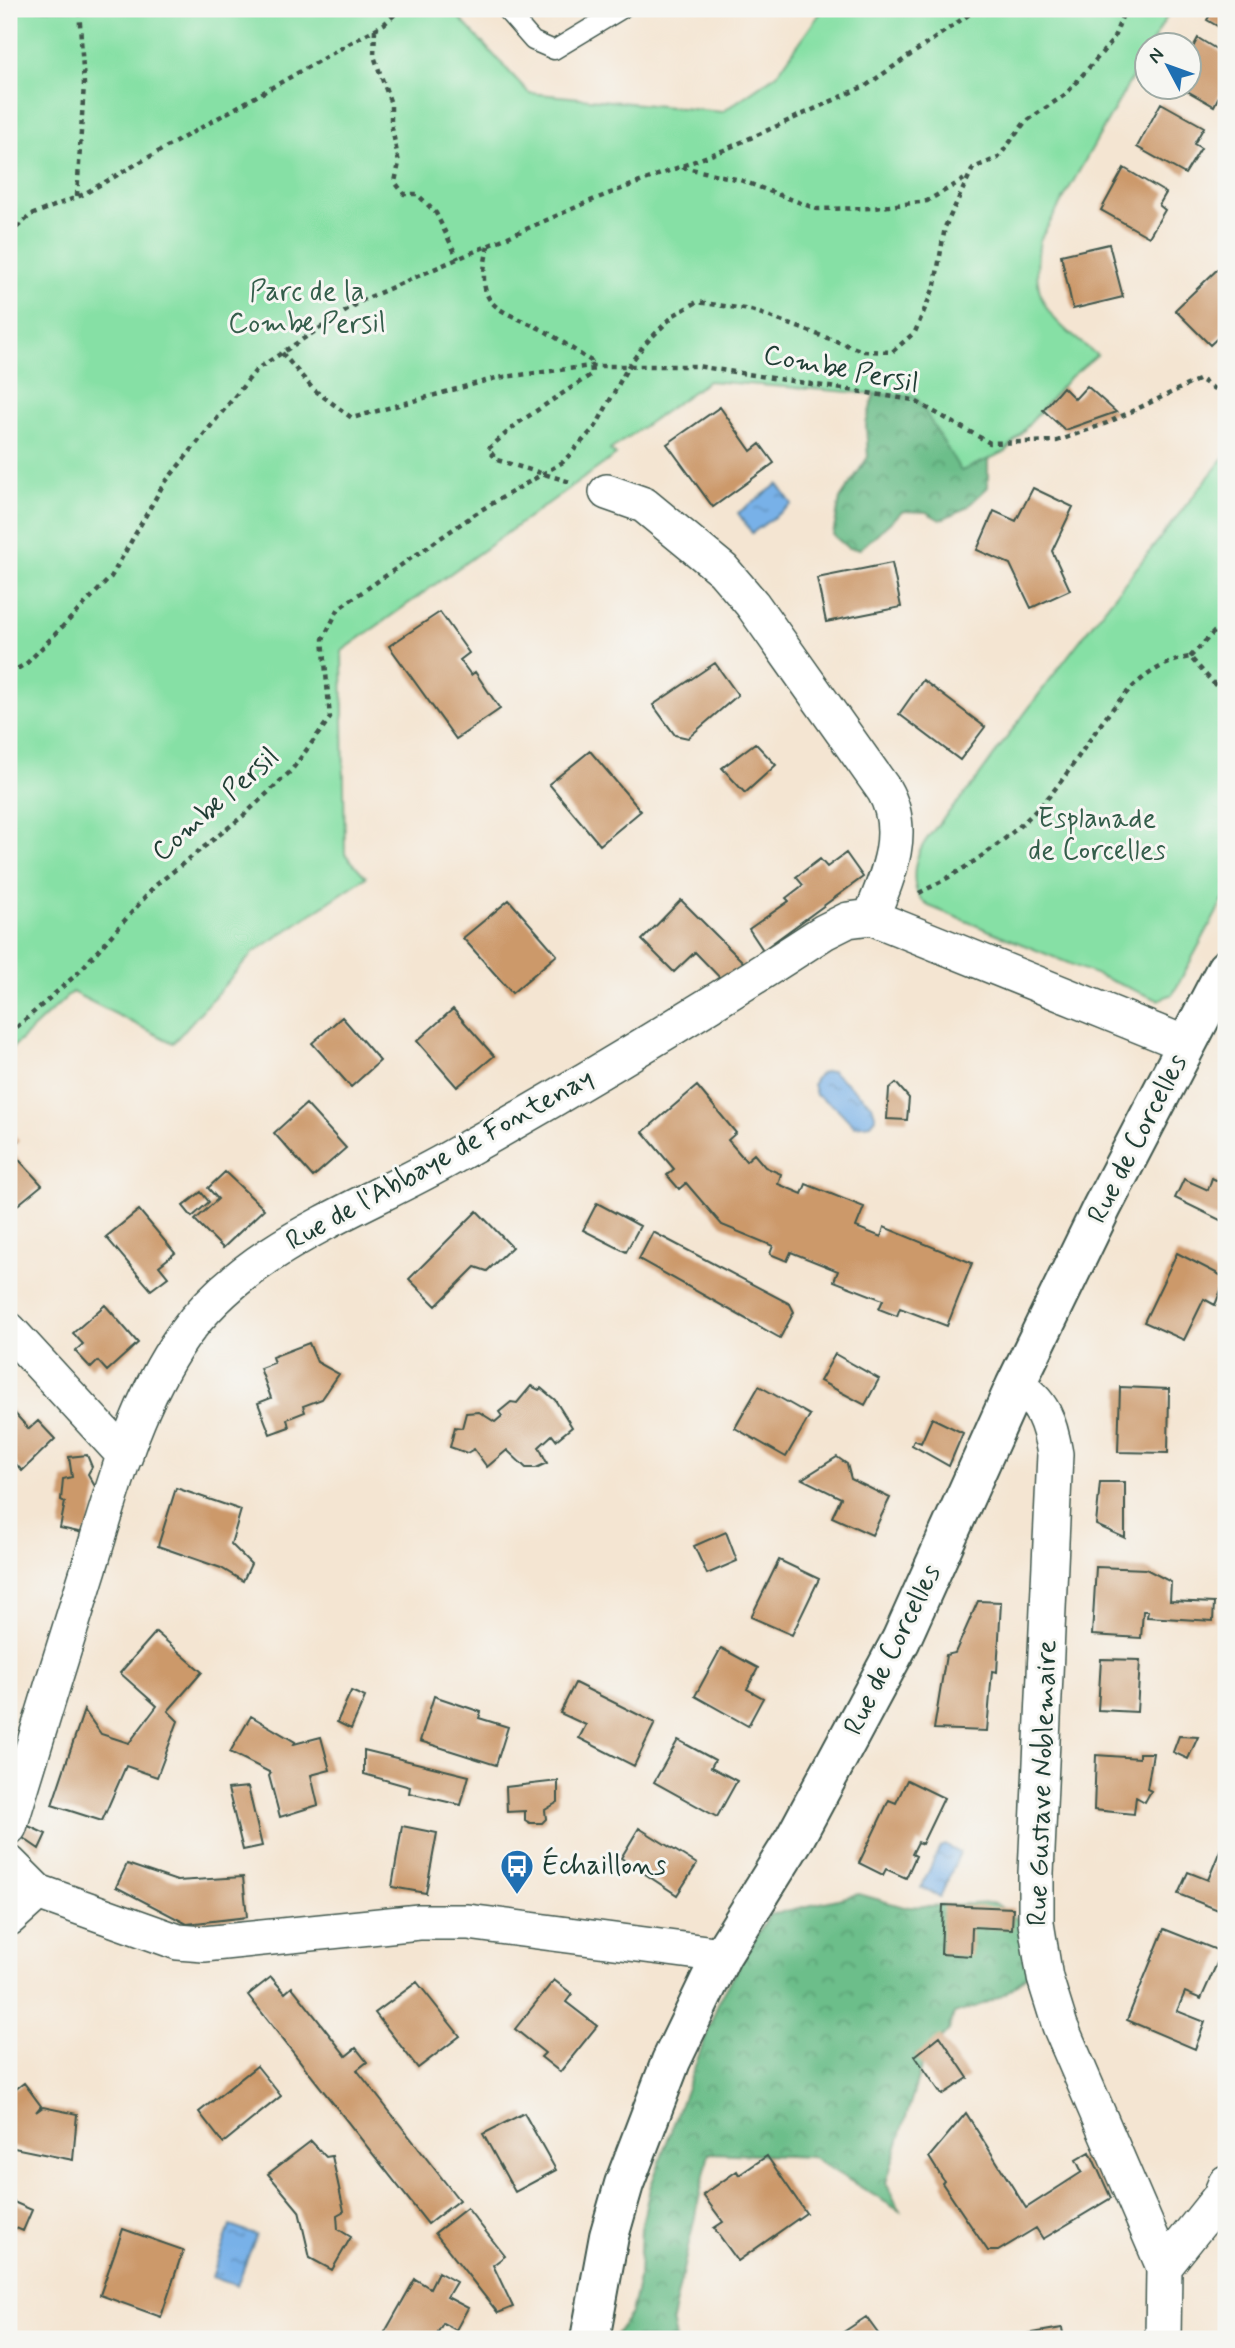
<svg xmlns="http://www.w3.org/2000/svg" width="1235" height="2348" viewBox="0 0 1235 2348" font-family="Mynerve,sans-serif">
<defs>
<pattern id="forest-crowns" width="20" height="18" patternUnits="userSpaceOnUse" patternTransform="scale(1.75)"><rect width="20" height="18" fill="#6cbe8a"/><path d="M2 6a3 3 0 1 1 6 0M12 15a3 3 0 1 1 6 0" fill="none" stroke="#589c72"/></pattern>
<pattern id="water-ripples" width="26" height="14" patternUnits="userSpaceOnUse" patternTransform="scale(1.75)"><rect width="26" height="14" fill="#78b1e8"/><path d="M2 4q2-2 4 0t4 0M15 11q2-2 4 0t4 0" fill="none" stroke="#6291bd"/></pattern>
</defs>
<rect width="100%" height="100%" fill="#f6f6f2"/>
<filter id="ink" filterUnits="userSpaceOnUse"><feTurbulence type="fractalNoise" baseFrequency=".0143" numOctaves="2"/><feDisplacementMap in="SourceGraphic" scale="14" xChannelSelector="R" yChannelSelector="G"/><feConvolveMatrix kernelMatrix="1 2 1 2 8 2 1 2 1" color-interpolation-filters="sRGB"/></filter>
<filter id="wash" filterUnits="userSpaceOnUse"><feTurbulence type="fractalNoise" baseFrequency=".00686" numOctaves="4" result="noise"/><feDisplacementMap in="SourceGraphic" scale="28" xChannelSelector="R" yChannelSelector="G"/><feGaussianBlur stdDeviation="1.57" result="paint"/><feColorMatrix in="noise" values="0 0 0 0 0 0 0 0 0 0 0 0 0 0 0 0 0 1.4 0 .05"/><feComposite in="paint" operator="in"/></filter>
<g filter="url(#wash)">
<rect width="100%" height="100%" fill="#f4e5d2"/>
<path fill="url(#forest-crowns)" stroke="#467e5f" stroke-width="2" d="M 874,394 L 917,397 L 961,471 L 988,459 L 988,487 L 966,508 L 940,520 L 926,512 L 903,511 L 860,549 L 848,548 L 833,535 L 840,499 L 868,457 L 866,424 Z
M 859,1894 L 904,1907 L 995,1903 L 1038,1934 L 1043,1955 C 1017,1992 996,2001 954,2014 L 949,2030 L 924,2058 L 886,2183 L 900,2211 L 811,2157 L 709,2153 L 672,2320 L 676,2339 L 613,2339 L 631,2313 L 639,2279 L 641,2229 L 650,2188 L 720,1998 L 769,1915 Z"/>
<path fill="#86e0a5" stroke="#528e6c" stroke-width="2" d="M 9,9 L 451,9 L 529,93 L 722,112 L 777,74 L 823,9 L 1171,9 L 1040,240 C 1029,304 1050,319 1097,355 L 1067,380 L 1005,452 L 961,471 L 916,397 L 708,381 L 610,450 L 616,455 L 342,651 L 345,854 L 366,877 L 253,953 L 173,1043 L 72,992 L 9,1051 Z
M 1226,455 L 1226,895 L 1173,994 L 1158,1000 L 929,906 C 909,895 912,863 923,845 C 938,821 960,802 977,779 C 1056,668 1141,562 1226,455 Z"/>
<path fill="url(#water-ripples)" stroke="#4c778e" stroke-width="2" d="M 778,484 L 792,504 L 752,533 L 738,513 Z
M 832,1071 L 872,1105 L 876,1118 L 871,1124 L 854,1126 L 837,1108 L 816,1095 L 813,1084 C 817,1075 821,1071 832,1071 Z
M 945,1845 L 960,1853 L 940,1897 L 921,1888 L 940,1847 Z
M 230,2226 L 256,2235 L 237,2286 L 212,2277 Z"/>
<g id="blocks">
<path fill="#cc996a" d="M 1214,9 L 1226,9 L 1226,31 L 1207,20 Z
M 1198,38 L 1226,55 L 1226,90 L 1223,88 L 1214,106 L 1182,88 L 1190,88 L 1190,53 Z
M 1161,103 L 1204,127 L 1194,144 L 1201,148 L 1185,174 L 1137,147 Z
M 1124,168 L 1166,193 L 1159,205 L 1165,210 L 1149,237 L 1101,210 Z
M 1109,244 L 1123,297 L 1073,309 L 1061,255 Z
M 1223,264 L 1226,267 L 1226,330 L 1210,345 L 1175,310 Z
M 1087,386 L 1116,412 L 1065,430 L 1043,410 L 1063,387 L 1075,399 Z
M 720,407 L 751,451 L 760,444 L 774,463 L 713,507 L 667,444 Z
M 1033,488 L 1073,507 L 1052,551 L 1070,590 L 1031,608 L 1010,564 L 977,550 L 994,511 L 1016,521 Z
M 892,563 L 901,607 L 826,622 L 817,578 Z
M 440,612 L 469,653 L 460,660 L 471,675 L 475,672 L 500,709 L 456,739 L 389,646 Z
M 715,663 L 738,695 L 688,738 L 675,735 L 653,705 Z
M 923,680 L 985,727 L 960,760 L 899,714 Z
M 755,743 L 776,765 L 745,793 L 722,768 Z
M 590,751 L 641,811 L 600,845 L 549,784 Z
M 846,853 L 863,877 L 763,950 L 749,929 L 789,901 L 786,898 L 803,885 L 796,877 L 820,859 L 827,867 Z
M 509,900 L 557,955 L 512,993 L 463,938 Z
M 681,900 L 745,964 L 723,981 L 695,952 L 674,972 L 642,940 Z
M 453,1009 L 494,1056 L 457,1087 L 417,1041 Z
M 342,1017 L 380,1061 L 351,1087 L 312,1043 Z
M 896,1083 L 909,1098 L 907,1120 L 887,1119 L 889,1089 Z
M 697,1086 L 736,1133 L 728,1140 L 746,1161 L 754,1154 L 765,1167 L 781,1174 L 778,1184 L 802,1194 L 806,1184 L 864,1207 L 856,1227 L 881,1237 L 884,1227 L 972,1263 L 947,1326 L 900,1308 L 897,1316 L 879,1309 L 883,1300 L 834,1281 L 838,1271 L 791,1252 L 787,1261 L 770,1254 L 773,1246 L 722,1225 L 686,1183 L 679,1189 L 667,1175 L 674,1169 L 643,1132 Z
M 306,1104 L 346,1148 L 313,1177 L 274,1133 Z
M 9,1129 L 19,1141 L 10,1150 L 42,1185 L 9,1212 Z
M 225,1172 L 264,1209 L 223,1248 L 195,1220 L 218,1199 L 208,1188 Z
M 1212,1178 L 1226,1185 L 1226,1223 L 1175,1198 L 1184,1179 L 1208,1190 Z
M 201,1192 L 209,1202 L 192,1217 L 183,1206 Z
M 597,1203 L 640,1226 L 626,1252 L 583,1230 Z
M 139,1210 L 175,1253 L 159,1266 L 168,1277 L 151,1290 L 106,1237 Z
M 477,1211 L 512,1247 L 487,1271 L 475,1267 L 436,1306 L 409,1279 Z
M 653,1232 L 790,1304 L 794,1312 L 780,1338 L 639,1259 Z
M 1177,1253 L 1226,1278 L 1215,1305 L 1204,1299 L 1184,1340 L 1144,1322 Z
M 105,1305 L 138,1343 L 107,1371 L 98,1361 L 91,1368 L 75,1351 L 83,1344 L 73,1333 Z
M 309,1343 L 317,1362 L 339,1374 L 322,1399 L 303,1406 L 305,1412 L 287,1419 L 289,1427 L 270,1434 L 258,1403 L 271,1398 L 260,1368 L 274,1363 L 272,1357 Z
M 835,1354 L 879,1379 L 865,1405 L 820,1381 Z
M 531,1386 L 539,1390 L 541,1388 L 555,1400 L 572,1427 L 556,1440 L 552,1435 L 539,1447 L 547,1463 L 536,1468 L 526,1468 L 507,1450 L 487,1467 L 474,1449 L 467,1453 L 450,1447 L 455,1427 L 462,1428 L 466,1413 L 479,1412 L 495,1422 L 502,1416 L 499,1412 L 511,1402 L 517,1403 Z
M 759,1386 L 810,1415 L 786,1457 L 735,1428 Z
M 1120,1387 L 1169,1389 L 1168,1453 L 1118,1452 Z
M 9,1407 L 29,1429 L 38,1421 L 55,1439 L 22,1471 L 9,1456 Z
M 932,1418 L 963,1433 L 949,1466 L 912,1445 L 914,1440 L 921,1443 Z
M 87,1455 L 92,1467 L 88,1474 L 97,1490 L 88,1534 L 60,1528 L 65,1502 L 61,1500 L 63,1479 L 72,1477 L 69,1457 Z
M 837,1457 L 847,1464 L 851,1479 L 890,1498 L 872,1535 L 832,1517 L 841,1498 L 802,1479 Z
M 1100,1482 L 1125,1482 L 1125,1538 L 1096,1525 Z
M 176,1488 L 241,1510 L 231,1544 L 251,1564 L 243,1581 L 221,1568 L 158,1546 Z
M 726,1532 L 737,1561 L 707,1574 L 694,1546 Z
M 779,1560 L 819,1579 L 792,1635 L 751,1617 Z
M 1096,1567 L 1146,1569 L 1171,1582 L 1170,1601 L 1214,1603 L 1213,1621 L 1147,1617 L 1148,1611 L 1143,1611 L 1141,1638 L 1092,1635 Z
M 978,1601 L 1001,1602 L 997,1672 L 992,1671 L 987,1731 L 934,1729 L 946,1655 L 955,1653 Z
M 156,1632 L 202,1672 L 168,1711 L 178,1721 L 157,1777 L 126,1766 L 102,1821 L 52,1805 L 84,1710 L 101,1734 L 129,1743 L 157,1706 L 120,1673 Z
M 721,1648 L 758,1668 L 747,1689 L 763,1698 L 748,1726 L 695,1696 Z
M 1101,1659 L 1140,1660 L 1137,1712 L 1098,1710 Z
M 575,1683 L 655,1723 L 634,1766 L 579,1738 L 586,1725 L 560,1713 Z
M 351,1691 L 365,1697 L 351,1729 L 337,1722 Z
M 434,1696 L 481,1712 L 479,1718 L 508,1727 L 496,1765 L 420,1741 Z
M 251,1716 L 295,1742 L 294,1744 L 321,1737 L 330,1770 L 311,1775 L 318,1805 L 280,1817 L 269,1776 L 271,1773 L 230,1752 Z
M 1179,1736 L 1198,1737 L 1188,1759 L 1173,1752 Z
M 678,1740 L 715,1760 L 711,1767 L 737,1781 L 717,1817 L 654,1782 Z
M 364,1750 L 469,1776 L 461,1805 L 409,1793 L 410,1787 L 364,1774 Z
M 1139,1753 L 1153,1753 L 1147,1789 L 1151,1791 L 1145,1802 L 1136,1797 L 1134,1814 L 1094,1810 L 1096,1755 L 1139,1758 Z
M 907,1780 L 944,1798 L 922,1844 L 918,1842 L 912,1854 L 916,1856 L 906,1878 L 886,1869 L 883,1875 L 859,1863 L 889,1800 L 896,1803 Z
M 558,1781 L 558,1802 L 545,1810 L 546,1819 L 542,1823 L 530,1823 L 525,1820 L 525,1811 L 507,1812 L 506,1787 Z
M 248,1787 L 262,1846 L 243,1850 L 228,1789 Z
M 24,1824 L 46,1834 L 39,1849 L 23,1838 Z
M 402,1826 L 437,1833 L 426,1893 L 392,1887 Z
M 639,1828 L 697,1864 L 677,1895 L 621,1858 Z
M 1223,1843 L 1226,1845 L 1226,1913 L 1178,1894 L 1188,1872 L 1208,1880 Z
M 127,1864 L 177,1881 L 243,1877 L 247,1917 L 187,1924 L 116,1887 Z
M 943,1905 L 1013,1908 L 1012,1929 L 972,1927 L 971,1956 L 941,1954 Z
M 1164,1929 L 1222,1952 L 1201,1999 L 1185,1992 L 1177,2011 L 1205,2022 L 1195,2049 L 1127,2020 Z
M 271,1977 L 285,1993 L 292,1987 L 346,2056 L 356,2048 L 367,2062 L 357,2070 L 459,2200 L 428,2224 L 248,1995 Z
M 554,1980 L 572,1994 L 566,2002 L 597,2026 L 560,2072 L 541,2057 L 545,2053 L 515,2029 Z
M 417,1982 L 460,2036 L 418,2068 L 375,2013 Z
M 940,2036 L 968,2078 L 942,2095 L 915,2056 Z
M 257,2066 L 281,2096 L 223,2143 L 199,2112 Z
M 9,2080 L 16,2089 L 24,2083 L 41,2106 L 36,2112 L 43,2107 L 77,2114 L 73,2160 L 9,2147 Z
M 524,2113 L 556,2170 L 515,2192 L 483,2134 Z
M 966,2113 L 1026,2208 L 1082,2172 L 1076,2160 L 1090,2152 L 1111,2198 L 1043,2239 L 1036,2228 L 998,2251 L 988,2251 L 942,2183 L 944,2181 L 929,2157 Z
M 311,2141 L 326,2157 L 332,2156 L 344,2211 L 337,2215 L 338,2229 L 351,2237 L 332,2270 L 310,2258 L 299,2211 L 268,2174 Z
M 767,2156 L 806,2213 L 738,2261 L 714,2228 L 723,2222 L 703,2195 L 737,2171 L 739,2175 Z
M 9,2200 L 32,2210 L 23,2231 L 14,2227 L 9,2239 Z
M 467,2208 L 505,2256 L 493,2265 L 513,2307 L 498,2313 L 435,2233 Z
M 123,2229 L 183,2250 L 161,2317 L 100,2295 Z
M 438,2272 L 456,2282 L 447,2297 L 468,2308 L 456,2330 L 443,2323 L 434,2339 L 381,2339 L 415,2279 L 430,2288 Z
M 866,2317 L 882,2339 L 833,2339 Z
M 1062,2328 L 1064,2339 L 1004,2339 L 1004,2338 Z"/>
</g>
</g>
<g filter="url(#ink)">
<use href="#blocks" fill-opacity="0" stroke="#3f564c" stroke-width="2"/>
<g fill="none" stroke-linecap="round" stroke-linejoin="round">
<defs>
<path id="service" d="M 505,9 L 533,41 L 554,50 L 622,9"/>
<path id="minor" d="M 607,492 L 644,505 L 723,570 L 752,604 L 884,790 C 908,831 888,876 871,917
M 9,1330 L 125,1456
M 1015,1386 C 1043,1400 1050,1424 1055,1454 L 1036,1873 L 1036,1923 L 1045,1978 L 1060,2026 L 1164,2267 L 1163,2339
M 9,1827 C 35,1741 62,1654 89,1568 C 113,1489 135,1404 183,1336 C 249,1244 360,1210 454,1156 C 580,1085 703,1011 824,932 L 848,920 L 871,917 L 1186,1044
M 9,1863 L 38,1892 L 178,1942 L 204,1944 L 419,1922 L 468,1922 L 722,1955
M 9,1918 L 38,1892
M 1164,2267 L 1220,2197 L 1226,2183"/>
<path id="secondary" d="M 590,2339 L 609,2236 L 624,2184 L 671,2061 L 722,1955 L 795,1838 L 901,1640 L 1015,1386 L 1102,1207 L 1226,969"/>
</defs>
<use href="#service" stroke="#3f564c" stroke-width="21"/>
<use href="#minor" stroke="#3f564c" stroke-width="38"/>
<use href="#secondary" stroke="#3f564c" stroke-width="42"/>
<path stroke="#3f564c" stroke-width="4.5" stroke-dasharray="5 5" stroke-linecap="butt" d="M 375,29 L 374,56 L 391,104 L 391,123 L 399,163 L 395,182 L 404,194 L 417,194 L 436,213 L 458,259
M 682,167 L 740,180 L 817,209 L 874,208 L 927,201 L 968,177
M 77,196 L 84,84 L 79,9
M 9,234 L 31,215 L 82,195 L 384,24 L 401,9
M 488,246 C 474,311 497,307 545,331 C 561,340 576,352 591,361 L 592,374 L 518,423 L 488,449 L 497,460 L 574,483
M 282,353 L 313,389 L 352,418 L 496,378 L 591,366 L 696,366 L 913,400 L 990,443 L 1057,441 L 1107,423 L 1200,379 L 1226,397
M 1190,657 L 1214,632 L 1226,628
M 9,674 L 27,663 L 111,577 L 163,485 L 257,369 L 363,300 L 595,199 L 724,150 L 867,85 L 977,9
M 919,893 C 964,871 1009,840 1043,803 C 1089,754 1118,669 1190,657 L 1226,697
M 9,1034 L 78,973 L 156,885 L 243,816 L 291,771 L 330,718 L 323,639 L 339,608 L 481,510 L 563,462 L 596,426 L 629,365 L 645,344 L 674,315 L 697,302 L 751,310 L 863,351 L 892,352 L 915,332 L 935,285 L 945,227 L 973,168 L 998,158 L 1025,122 L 1066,94 L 1113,40 L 1125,9"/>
<use href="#service" stroke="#fff" stroke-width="18"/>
<use href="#minor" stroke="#fff" stroke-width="35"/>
<use href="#secondary" stroke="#fff" stroke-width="38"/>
</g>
</g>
<defs>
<symbol id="bus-pin" viewBox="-11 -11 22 30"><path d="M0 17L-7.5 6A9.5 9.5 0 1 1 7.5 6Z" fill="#1f6fb2" stroke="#f6f6f2"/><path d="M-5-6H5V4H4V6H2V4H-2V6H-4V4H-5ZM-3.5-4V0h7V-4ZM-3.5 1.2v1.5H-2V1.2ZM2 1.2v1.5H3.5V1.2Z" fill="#fff"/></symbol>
</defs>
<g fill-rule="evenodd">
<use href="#bus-pin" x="498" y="1847" width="38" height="52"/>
</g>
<g text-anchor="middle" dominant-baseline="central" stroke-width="6" stroke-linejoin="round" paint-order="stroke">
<g font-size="28" fill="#345e4b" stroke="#f6f6f2">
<text x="307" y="292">Parc de la<tspan x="307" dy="32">Combe Persil</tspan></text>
<text x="1097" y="819">Esplanade<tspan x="1097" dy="32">de Corcelles</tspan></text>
</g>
<g font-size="28" fill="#1f3d34" stroke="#f6f6f2">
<text transform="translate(841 370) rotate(11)">Combe Persil</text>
<text transform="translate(216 805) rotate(-41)">Combe Persil</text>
<text transform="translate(1138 1139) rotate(-63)">Rue de Corcelles</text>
<text transform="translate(440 1160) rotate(-29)">Rue de l'Abbaye de Fontenay</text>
<text transform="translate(893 1650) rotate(-64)">Rue de Corcelles</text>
<text transform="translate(1043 1783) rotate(-88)">Rue Gustave Noblemaire</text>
</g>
<g font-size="28" fill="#1f3d34" stroke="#f6f6f2" text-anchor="start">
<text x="542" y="1866">Échaillons</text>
</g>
</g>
<rect width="1235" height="2348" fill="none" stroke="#f6f6f2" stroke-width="35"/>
<g transform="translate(1168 66) rotate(311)"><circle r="33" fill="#f6f6f2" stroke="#a0aca6" stroke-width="2"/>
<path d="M0-5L12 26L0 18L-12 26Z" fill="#1f6fb2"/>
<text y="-10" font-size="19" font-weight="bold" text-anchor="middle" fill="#1f3d34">N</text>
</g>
</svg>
